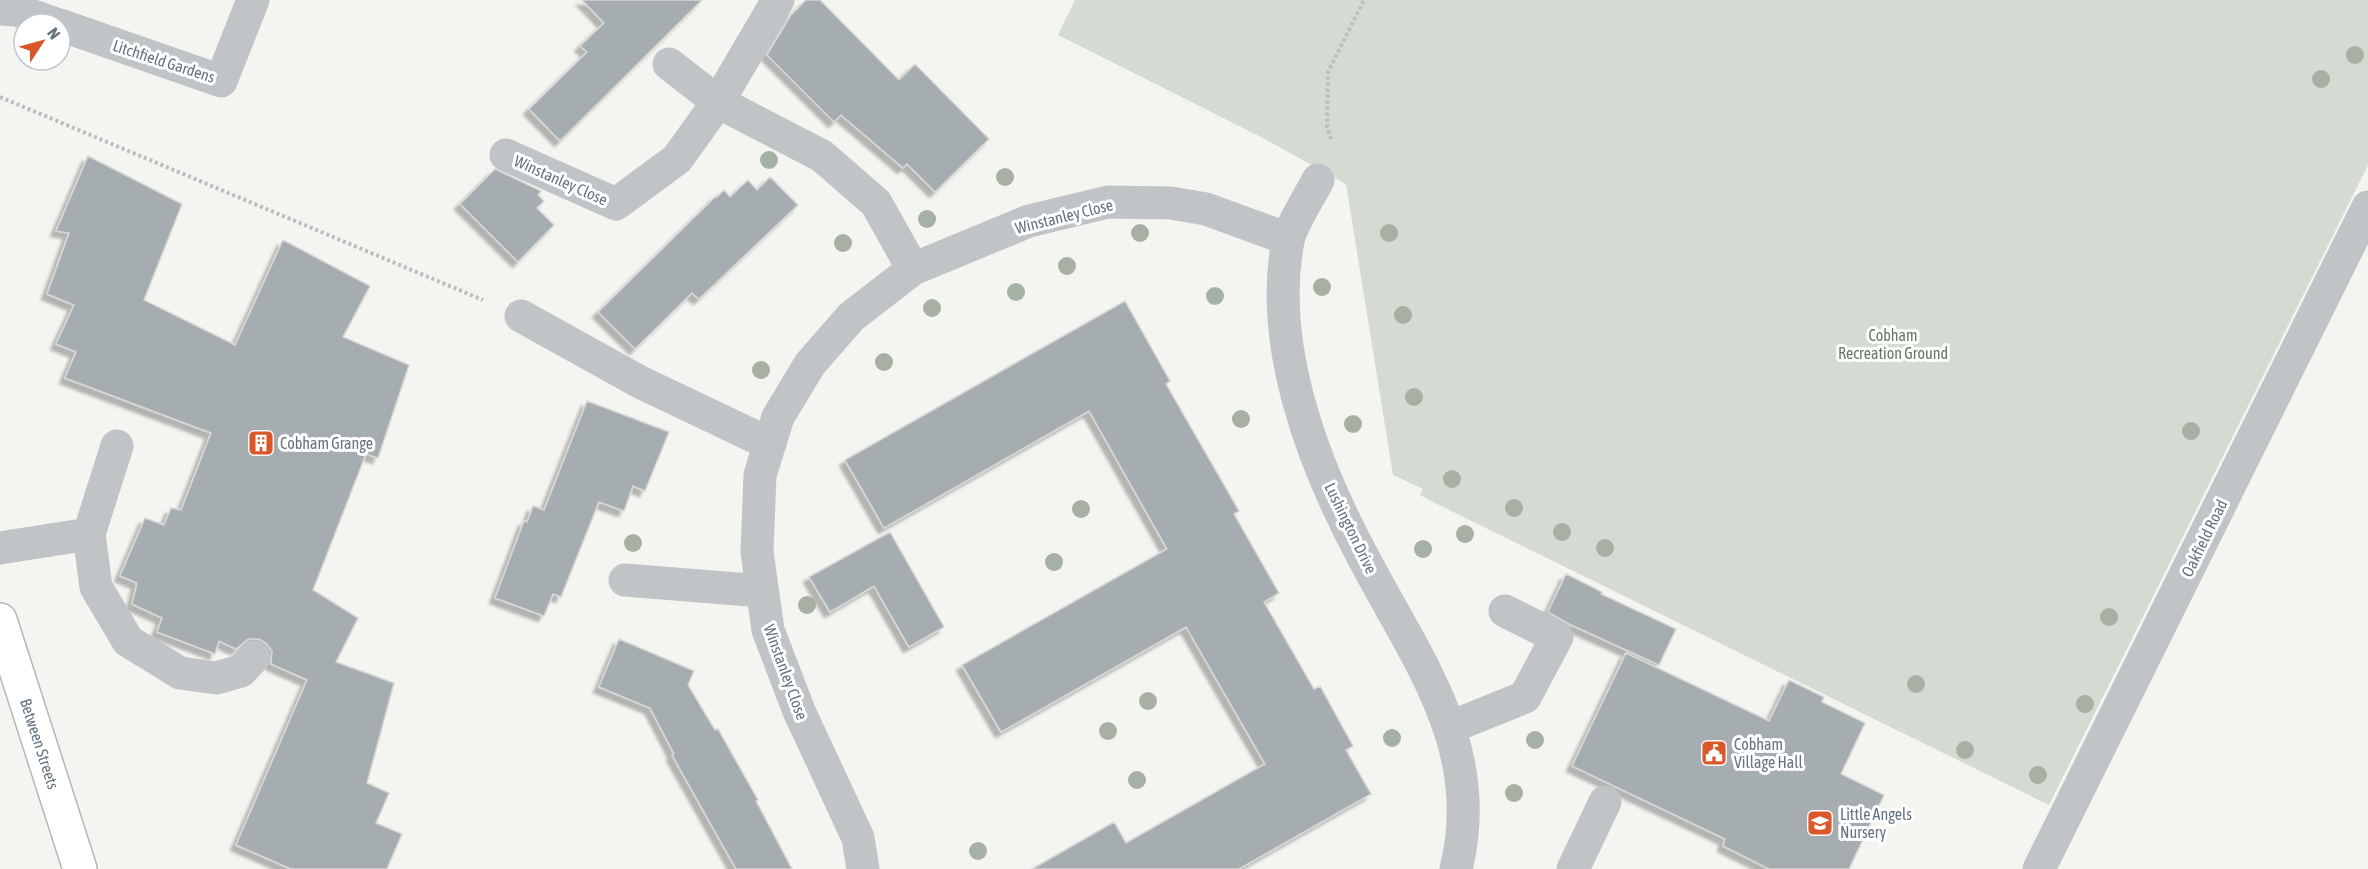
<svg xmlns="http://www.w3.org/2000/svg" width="2368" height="869" viewBox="0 0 2368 869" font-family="'Asap Condensed',sans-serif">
<defs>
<filter id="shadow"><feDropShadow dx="-5.5" dy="5.5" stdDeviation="1.5" flood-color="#0004"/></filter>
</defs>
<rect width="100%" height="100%" fill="#f4f5f1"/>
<path fill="#d5dbd2" d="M 1075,0 L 2368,0 L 2368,165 L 2049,805 L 1435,503 L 1420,495 L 1423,489 L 1393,475 L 1346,184 L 1259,136 L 1058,35 Z"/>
<path fill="#a5adb1" stroke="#d6d6d4" stroke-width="1.5" filter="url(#shadow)" d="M 582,0 L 702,0 L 560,141 L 529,109 L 587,52 L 580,46 L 604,23 Z
M 806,0 L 820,0 L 899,80 L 915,64 L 989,139 L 935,192 L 907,164 L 903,168 L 841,115 L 834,122 L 767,55 L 791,15 Z
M 88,156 L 182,204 L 144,300 L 235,345 L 283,240 L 370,286 L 343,337 L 409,365 L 378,458 L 366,454 L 313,590 L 358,618 L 336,662 L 394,683 L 367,783 L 389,793 L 376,823 L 402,834 L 387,869 L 291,869 L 236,845 L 307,680 L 271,664 L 272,651 L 266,643 L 259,639 L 248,639 L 236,649 L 219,641 L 215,654 L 157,632 L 162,618 L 132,604 L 137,583 L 120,576 L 145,518 L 164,525 L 171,508 L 181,510 L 211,433 L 65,378 L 76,352 L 56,344 L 74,305 L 47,294 L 69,233 L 56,231 Z
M 495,169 L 541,191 L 538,195 L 544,201 L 537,208 L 554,225 L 518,262 L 460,204 Z
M 770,177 L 798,205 L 699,299 L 692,293 L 635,349 L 598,312 L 716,196 L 717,197 L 724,190 L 730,197 L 748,180 L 757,190 Z
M 1125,301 L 1170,381 L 1166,384 L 1239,511 L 1234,514 L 1279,593 L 1264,602 L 1314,689 L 1320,686 L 1353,746 L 1346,750 L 1371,794 L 1239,869 L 1032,869 L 1114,822 L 1126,843 L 1265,764 L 1186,627 L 1001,732 L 962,665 L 1167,549 L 1089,411 L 884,528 L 845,460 Z
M 587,401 L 669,432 L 645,491 L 633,486 L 624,511 L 599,502 L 561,597 L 553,594 L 544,616 L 495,598 L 524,521 L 527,522 L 533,506 L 544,510 Z
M 890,532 L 944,627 L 909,647 L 874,586 L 830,612 L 809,577 Z
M 1566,574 L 1602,592 L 1601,594 L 1676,629 L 1659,665 L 1569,624 L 1548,612 Z
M 619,639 L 694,671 L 688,685 L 715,730 L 718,729 L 758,800 L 756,801 L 792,869 L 736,869 L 672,755 L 674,754 L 650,708 L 599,687 Z
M 1626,653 L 1769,721 L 1789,680 L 1824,697 L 1822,702 L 1865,723 L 1841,774 L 1884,795 L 1849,869 L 1769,869 L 1723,846 L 1725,839 L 1572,766 Z"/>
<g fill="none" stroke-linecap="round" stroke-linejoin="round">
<defs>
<g id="major">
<path id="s1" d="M 0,620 L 80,869"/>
</g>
</defs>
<use href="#major" stroke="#b3b7ba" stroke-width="36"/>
<path stroke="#babcbe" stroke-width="4" stroke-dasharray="3 3" stroke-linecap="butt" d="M 0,97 L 483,300
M 1331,139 L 1327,127 L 1328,72 L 1364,0"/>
<path stroke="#c0c4c7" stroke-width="33" d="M 0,9 L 16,10 L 56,24
M 60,25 L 221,81 L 253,0
M 669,64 L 718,102 L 822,156 L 876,203 L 913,269
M 506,155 L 616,204 L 677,159 L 718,102 L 778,0
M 1318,180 C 1310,196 1291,225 1288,241 C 1268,345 1313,463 1361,553 C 1414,656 1487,746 1456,869
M 521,316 L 640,382 L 770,444
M 89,534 L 96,587 L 128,641 L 180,673 L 216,678 L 241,671 L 254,657
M 0,548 L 89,534 L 117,446
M 625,580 L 762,591
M 1451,727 L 1525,697 L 1557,637 L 1505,611
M 863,869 L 858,838 L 799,711 L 768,630 L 757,552 L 760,475 L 778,417 L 810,364 L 851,317 L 913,269 L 1029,221 L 1108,202 L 1171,203 L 1206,209 L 1288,239
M 1573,869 L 1605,802
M 2039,869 L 2368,207"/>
<use href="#major" stroke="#fff" stroke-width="33"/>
</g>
<g fill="#a6b0a3">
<circle cx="2355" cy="55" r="9"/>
<circle cx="2321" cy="79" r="9"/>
<circle cx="769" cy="160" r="9"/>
<circle cx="1005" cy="177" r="9"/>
<circle cx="927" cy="219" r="9"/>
<circle cx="1140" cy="233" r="9"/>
<circle cx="1389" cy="233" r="9"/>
<circle cx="843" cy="243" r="9"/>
<circle cx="1067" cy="266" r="9"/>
<circle cx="1322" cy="287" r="9"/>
<circle cx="1016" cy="292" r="9"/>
<circle cx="1215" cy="296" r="9"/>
<circle cx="932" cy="308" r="9"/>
<circle cx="1403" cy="315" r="9"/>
<circle cx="884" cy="362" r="9"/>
<circle cx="761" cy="370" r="9"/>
<circle cx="1414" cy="397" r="9"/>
<circle cx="1241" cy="419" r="9"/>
<circle cx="1353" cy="424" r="9"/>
<circle cx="2191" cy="431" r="9"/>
<circle cx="1452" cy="479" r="9"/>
<circle cx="1514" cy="508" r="9"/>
<circle cx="1081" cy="509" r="9"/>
<circle cx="1562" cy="532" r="9"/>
<circle cx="1465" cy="534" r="9"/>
<circle cx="633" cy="543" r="9"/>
<circle cx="1605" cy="548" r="9"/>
<circle cx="1423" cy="549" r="9"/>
<circle cx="1054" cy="562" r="9"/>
<circle cx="807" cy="605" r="9"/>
<circle cx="2109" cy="617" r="9"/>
<circle cx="1916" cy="684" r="9"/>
<circle cx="1148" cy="701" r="9"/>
<circle cx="2085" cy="704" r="9"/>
<circle cx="1108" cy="731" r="9"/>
<circle cx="1392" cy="738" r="9"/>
<circle cx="1535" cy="740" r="9"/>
<circle cx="1965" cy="750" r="9"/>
<circle cx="2038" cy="775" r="9"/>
<circle cx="1137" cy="780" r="9"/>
<circle cx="1514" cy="793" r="9"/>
<circle cx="978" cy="851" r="9"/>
</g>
<defs>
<symbol id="building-square" viewBox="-11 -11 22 22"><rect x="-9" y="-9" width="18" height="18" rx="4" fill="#da572b" stroke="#fff"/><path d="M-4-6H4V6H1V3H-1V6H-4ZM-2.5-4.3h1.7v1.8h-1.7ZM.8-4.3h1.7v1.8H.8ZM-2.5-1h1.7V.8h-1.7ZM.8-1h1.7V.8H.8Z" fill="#fff"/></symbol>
<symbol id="civic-square" viewBox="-11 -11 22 22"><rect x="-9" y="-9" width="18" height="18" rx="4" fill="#da572b" stroke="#fff"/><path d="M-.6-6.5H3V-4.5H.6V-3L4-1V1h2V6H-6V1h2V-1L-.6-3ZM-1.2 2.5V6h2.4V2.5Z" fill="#fff"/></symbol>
<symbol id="school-square" viewBox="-11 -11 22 22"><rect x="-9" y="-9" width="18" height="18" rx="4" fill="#da572b" stroke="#fff"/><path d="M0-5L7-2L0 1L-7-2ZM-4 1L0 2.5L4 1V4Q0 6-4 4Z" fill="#fff"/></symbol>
</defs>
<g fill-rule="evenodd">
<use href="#building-square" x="246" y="428" width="30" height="30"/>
<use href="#civic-square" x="1699" y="738" width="30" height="30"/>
<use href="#school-square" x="1805" y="808" width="30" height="30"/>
</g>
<g text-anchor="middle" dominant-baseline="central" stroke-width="6" stroke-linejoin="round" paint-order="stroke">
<g font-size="16" fill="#657480" stroke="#fff">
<text transform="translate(164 61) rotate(18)">Litchfield Gardens</text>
<text transform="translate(561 180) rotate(24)">Winstanley Close</text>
<text transform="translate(1064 216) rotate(-14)">Winstanley Close</text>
<text transform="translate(1351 528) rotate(64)">Lushington Drive</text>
<text transform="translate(2204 538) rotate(-64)">Oakfield Road</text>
<text transform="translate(786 672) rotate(70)">Winstanley Close</text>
<text stroke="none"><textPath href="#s1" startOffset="130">Between Streets</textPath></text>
</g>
<g font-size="16" fill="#677863" stroke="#fff">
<text x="1893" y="335">Cobham<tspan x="1893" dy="18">Recreation Ground</tspan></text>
</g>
<g font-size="16" fill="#657480" stroke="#fff" text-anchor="start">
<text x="280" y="443">Cobham Grange</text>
<text x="1734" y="744">Cobham<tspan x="1734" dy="18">Village Hall</tspan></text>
<text x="1840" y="814">Little Angels<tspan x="1840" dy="18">Nursery</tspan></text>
</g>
</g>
<g transform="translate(42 42) rotate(54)"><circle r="28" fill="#ffffff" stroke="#c1c7cc" stroke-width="1.5"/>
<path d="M0-4.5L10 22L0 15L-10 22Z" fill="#da572b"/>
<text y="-9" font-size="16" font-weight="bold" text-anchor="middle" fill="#657480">N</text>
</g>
</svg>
